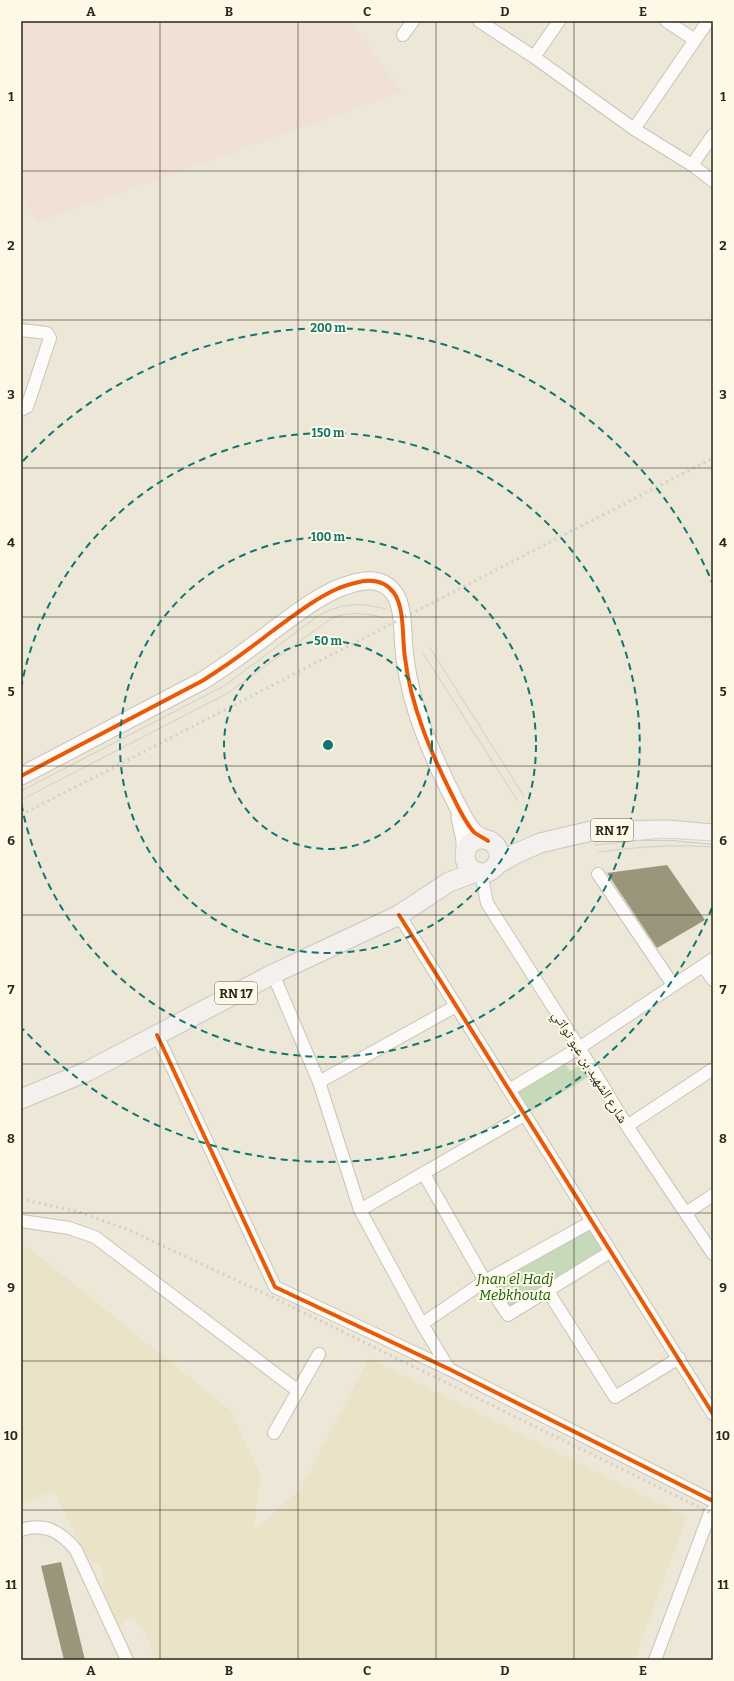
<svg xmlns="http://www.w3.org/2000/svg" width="734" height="1681" viewBox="0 0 734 1681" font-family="Bitter,'Noto Naskh Arabic',serif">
<rect width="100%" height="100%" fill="#ece7d6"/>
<path fill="#ebe3c7" d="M 21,1246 L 30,1249 L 230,1410 L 261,1476 L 253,1532 L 302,1487 L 369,1358 L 687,1517 L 634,1660 L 156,1660 L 146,1636 L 134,1616 L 117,1627 L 100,1590 L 105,1577 L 99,1563 L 88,1561 L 54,1490 L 21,1505 Z"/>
<path fill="#f1e0d5" d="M 21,21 L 350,21 L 401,92 L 37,222 L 21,194 Z"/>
<path fill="#c6d9b8" d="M 561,1058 L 570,1071 L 587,1061 L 595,1073 L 524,1115 L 509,1090 Z
M 591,1222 L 610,1252 L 508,1315 L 485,1281 Z"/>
<path fill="#9b957c" d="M 667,865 L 705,920 L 657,948 L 607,873 Z
M 61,1562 L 85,1660 L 64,1660 L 41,1566 Z"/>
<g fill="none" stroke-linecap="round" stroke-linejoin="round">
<defs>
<path id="street" d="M 479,21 L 534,57 L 634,129 L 692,165 L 713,181
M 666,21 L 695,40
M 403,35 L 413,21
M 534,57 L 559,21
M 634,129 L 708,21
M 692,165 L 713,135
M 21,330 L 47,333 L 50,338 L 27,407 L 21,410
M 481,873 L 487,903 L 595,1073 L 627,1126 L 713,1254
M 598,874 L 673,985
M 399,915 L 713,1414
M 703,966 L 713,980
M 273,974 L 319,1082 L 360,1210 L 422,1324 L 449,1369
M 157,1035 L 275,1287 L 449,1369 L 713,1501
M 319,1082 L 456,1006
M 509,1090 L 579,1048 L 713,959
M 627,1126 L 713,1069
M 424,1174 L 485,1281 L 508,1315 L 610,1252
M 360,1210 L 524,1115
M 686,1213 L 713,1195
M 21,1221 L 69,1228 L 95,1237 L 298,1391
M 547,1290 L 615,1397 L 679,1358
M 422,1324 L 485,1281 L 591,1222
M 274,1433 L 319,1354
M 21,1530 C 45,1522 61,1532 76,1550 L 127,1660
M 655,1660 L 710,1513 L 713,1511"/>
<path id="secondary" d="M 21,776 L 202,681 C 226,666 248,650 271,632 C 293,616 314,599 339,588 C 358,581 380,574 394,593 C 405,608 402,640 405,658 C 411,707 431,753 453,797 C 458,807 467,826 475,833 C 479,836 484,838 488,841
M 460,817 L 465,840 L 465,854"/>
<path id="primary" d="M465 856a17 17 0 1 1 34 0a17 17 0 1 1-34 0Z
M 495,866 L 515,854 L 540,843 L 591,831 L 668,830 L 713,834
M 21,1099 L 88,1071 L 273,974 L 399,915 L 449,882 L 476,872"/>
</defs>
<use href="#street" stroke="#c8c5b8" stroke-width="14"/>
<use href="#secondary" stroke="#c8c5b8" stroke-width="19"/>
<use href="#primary" stroke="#c9c7bf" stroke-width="21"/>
<use href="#street" stroke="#fcfbf9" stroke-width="12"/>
<use href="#secondary" stroke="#fcfbf9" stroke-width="17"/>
<use href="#primary" stroke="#f4f0ee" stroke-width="19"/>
<path stroke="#d1cfca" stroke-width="1" d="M 430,648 L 524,796
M 423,653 L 517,800
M 21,791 L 224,686 L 318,616 C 342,603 359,602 386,609
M 21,800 L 228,693 L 332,618 C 350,611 366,613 384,618
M 595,845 L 662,838 L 713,841
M 599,852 C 639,847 673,844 713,847"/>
<path stroke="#d1cfca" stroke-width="3" stroke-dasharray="2 4" stroke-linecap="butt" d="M 21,815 L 713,458
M 21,1199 L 79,1212 L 129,1230 L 272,1297 L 713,1514"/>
<defs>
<path id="cycleway" d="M 21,776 L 202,681 C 226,666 248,650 271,632 C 293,616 314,599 339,588 C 358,581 380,574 394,593 C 405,608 402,640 405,658 C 411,707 431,753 453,797 C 458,807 467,826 475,833 C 479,836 484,838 488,841
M 399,915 L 713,1414
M 157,1035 L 275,1287 L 449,1369 L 713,1501"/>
</defs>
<use href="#cycleway" stroke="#fef9e7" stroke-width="6"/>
<use href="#cycleway" stroke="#e8590c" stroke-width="4"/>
</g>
<path fill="none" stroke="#2a271c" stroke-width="1" stroke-opacity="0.55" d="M 160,21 L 160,1660M 298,21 L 298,1660M 436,21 L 436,1660M 574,21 L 574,1660M 21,171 L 713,171M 21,320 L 713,320M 21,468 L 713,468M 21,617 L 713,617M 21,766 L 713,766M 21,915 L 713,915M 21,1064 L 713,1064M 21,1213 L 713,1213M 21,1361 L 713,1361M 21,1510 L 713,1510"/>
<g fill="none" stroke="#0f766e" stroke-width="2" stroke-dasharray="7 5">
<circle cx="328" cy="745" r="104"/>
<circle cx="328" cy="745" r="208"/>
<path d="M21 688A312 312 0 1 1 21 802"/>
<path d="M712 908A417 417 0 0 1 23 1029M23 461A417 417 0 0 1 712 582"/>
</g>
<g text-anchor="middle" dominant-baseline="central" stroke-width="4" stroke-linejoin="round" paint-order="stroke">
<g fill="#fef9e7" stroke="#6a6659" stroke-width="1">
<rect x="591" y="819" width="42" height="22" rx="3"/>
<rect x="215" y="982" width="42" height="22" rx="3"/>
</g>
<g font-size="13" font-weight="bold" fill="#2a271c">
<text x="612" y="830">RN 17</text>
<text x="236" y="993">RN 17</text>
</g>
<g font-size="14" fill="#2a271c" stroke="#fef9e7">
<text transform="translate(590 1067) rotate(58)">شارع الشهيد بن عبو تواتي</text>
</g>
<g font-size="14" font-style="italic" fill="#175f0c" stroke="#fef9e7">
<text x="515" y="1279">Jnan el Hadj<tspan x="515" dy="16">Mebkhouta</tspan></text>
</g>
</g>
<circle cx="328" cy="745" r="6" fill="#0f766e" stroke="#fef9e7" stroke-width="2"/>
<g font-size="12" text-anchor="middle" font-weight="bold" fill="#0f766e" stroke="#fef9e7" stroke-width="4" stroke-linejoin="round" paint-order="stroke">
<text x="328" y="332">200 m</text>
<text x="328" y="437">150 m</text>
<text x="328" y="541">100 m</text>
<text x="328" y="645">50 m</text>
</g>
<rect width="734" height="1681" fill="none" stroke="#fef9e7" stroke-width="44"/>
<rect x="22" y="22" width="690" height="1637" fill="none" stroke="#2a271c" stroke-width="1.5"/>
<g font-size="13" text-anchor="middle" font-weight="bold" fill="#2a271c">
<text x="91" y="16">A</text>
<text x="229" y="16">B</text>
<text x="367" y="16">C</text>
<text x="505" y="16">D</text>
<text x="643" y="16">E</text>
<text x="11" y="101">1</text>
<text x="723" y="101">1</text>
<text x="11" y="250">2</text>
<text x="723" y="250">2</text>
<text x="11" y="399">3</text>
<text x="723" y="399">3</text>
<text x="11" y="547">4</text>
<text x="723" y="547">4</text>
<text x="11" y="696">5</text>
<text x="723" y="696">5</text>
<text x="11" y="845">6</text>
<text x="723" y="845">6</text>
<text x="11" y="994">7</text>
<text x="723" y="994">7</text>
<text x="11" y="1143">8</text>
<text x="723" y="1143">8</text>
<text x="11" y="1292">9</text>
<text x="723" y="1292">9</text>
<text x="11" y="1440">10</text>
<text x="723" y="1440">10</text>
<text x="11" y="1589">11</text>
<text x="723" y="1589">11</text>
<text x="91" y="1675">A</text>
<text x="229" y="1675">B</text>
<text x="367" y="1675">C</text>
<text x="505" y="1675">D</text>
<text x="643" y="1675">E</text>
</g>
</svg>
